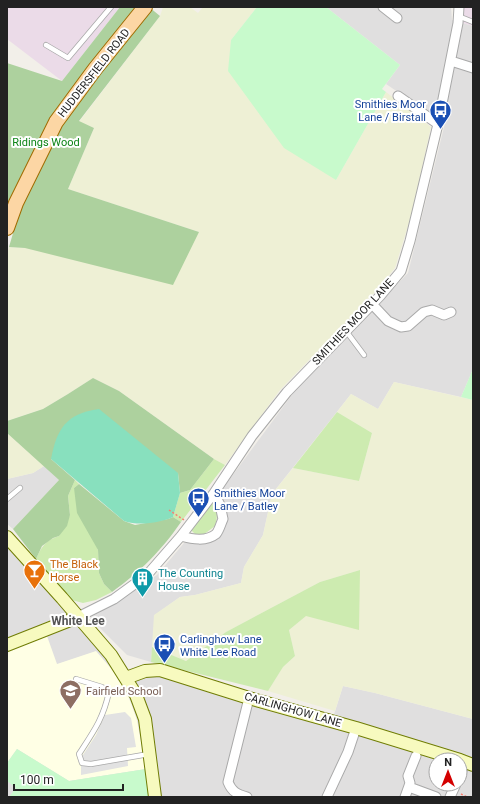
<svg xmlns="http://www.w3.org/2000/svg" width="480" height="804" viewBox="0 0 480 804" font-family="Roboto,sans-serif">
<rect width="100%" height="100%" fill="#f2efe9"/>
<path fill="#e0dfdf" fill-rule="evenodd" d="M 326,7 L 451,7 L 452,20 L 473,26 L 473,369 L 461,397 L 394,382 L 378,409 L 351,394 L 272,494 L 263,535 L 244,567 L 241,583 L 195,595 L 180,597 L 155,615 L 151,662 L 127,655 L 90,618 L 157,575 L 184,543 L 210,542 L 222,534 L 228,518 L 221,491 L 300,384 L 408,273 L 446,119 L 435,117 L 386,84 L 400,65 Z
M 44,466 L 59,480 L 13,529 L 7,524 L 7,479 L 33,473 Z
M 7,537 L 126,678 L 145,671 L 332,721 L 343,686 L 375,693 L 473,719 L 473,797 L 7,797 ZM 436,760 L 460,760 L 460,784 L 436,784 Z"/>
<path fill="#ebdbe8" d="M 7,7 L 120,7 L 62,81 L 7,39 Z
M 461,7 L 473,7 L 473,26 L 463,23 Z"/>
<path fill="#ffffe5" d="M 47,636 L 57,664 L 96,651 L 121,680 L 131,703 L 137,720 L 146,769 L 69,781 L 17,749 L 7,763 L 7,650 Z"/>
<path fill="#eef0d5" d="M 163,7 L 190,7 L 198,13 L 203,7 L 257,7 L 231,40 L 336,180 L 386,92 L 431,127 L 412,213 L 395,268 L 377,290 L 280,390 L 225,465 L 214,459 L 119,391 L 93,378 L 68,394 L 43,409 L 7,421 L 7,254 L 9,247 L 25,248 L 199,232 L 68,189 L 94,128 L 79,122 L 160,16 Z
M 394,382 L 473,400 L 473,719 L 375,693 L 343,686 L 335,711 L 268,691 L 283,667 L 295,656 L 289,630 L 360,570 L 320,582 L 226,632 L 186,661 L 152,647 L 154,615 L 180,597 L 195,595 L 241,583 L 244,567 L 263,535 L 272,494 L 293,468 L 359,481 L 372,433 L 337,412 L 351,394 L 378,409 Z
M 7,433 L 44,466 L 33,473 L 7,479 Z"/>
<path fill="#cdebb0" d="M 337,412 L 372,433 L 359,481 L 293,468 Z
M 214,459 L 225,465 L 181,522 L 173,517 L 180,493 L 190,490 Z
M 75,480 L 79,484 L 74,488 L 98,550 L 99,573 L 104,584 L 112,592 L 96,600 L 83,603 L 68,599 L 36,559 C 41,547 46,540 59,536 L 70,515 L 68,496 Z
M 211,501 C 218,509 218,516 215,526 L 203,535 L 195,534 L 191,530 Z
M 360,570 L 359,630 L 306,616 L 289,630 L 295,656 L 283,667 L 268,691 L 151,662 L 152,647 L 186,661 L 226,632 L 320,582 Z"/>
<path fill="#add19e" d="M 120,7 L 149,7 L 160,16 L 79,121 L 94,128 L 68,189 L 199,232 L 173,285 L 25,248 L 9,247 L 16,223 L 7,200 L 7,63 L 62,81 Z
M 93,378 L 119,391 L 214,459 L 190,490 L 180,493 L 178,473 L 51,459 L 75,480 L 68,496 L 70,515 L 67,526 L 59,536 L 53,538 L 42,546 L 36,559 L 13,529 L 59,480 L 7,433 L 7,421 L 43,409 L 68,394 Z
M 79,484 L 124,521 L 135,525 L 168,519 L 173,517 L 181,522 C 161,551 141,571 112,592 L 104,584 L 99,573 L 98,550 L 77,513 L 74,488 Z"/>
<path fill="#c8facc" d="M 257,7 L 326,7 L 400,65 L 382,89 L 386,92 L 336,180 L 284,148 L 228,71 L 231,40 Z
M 473,369 L 473,400 L 461,397 Z
M 17,749 L 69,781 L 146,769 L 149,797 L 9,797 L 16,788 L 7,781 L 7,763 Z"/>
<path fill="#88e0be" d="M 99,409 L 178,473 L 180,493 L 173,517 C 159,523 139,526 124,521 L 51,459 C 57,428 66,414 99,409 Z"/>
<path fill="#e2e2e2" d="M 125,712 L 131,718 L 136,747 L 127,748 L 128,766 L 81,775 L 81,758 L 96,735 L 105,715 Z"/>
<g fill="none" stroke-linecap="round" stroke-linejoin="round">
<defs>
<path id="lane" d="M 458,16 L 473,22
M 46,45 L 68,58 L 111,7
M 346,331 L 364,355
M 7,499 L 20,488
M 76,679 L 102,687 L 109,692 C 103,719 94,731 79,754 L 82,763 L 91,764 L 149,754"/>
<path id="street" d="M 383,7 L 397,18
M 451,61 L 473,68
M 398,96 L 438,124
M 372,304 L 388,321 L 401,327 L 408,326 L 424,312 L 432,310 L 444,315 L 451,312
M 181,536 C 192,539 206,542 216,534 C 219,531 221,523 223,519 L 220,505 L 214,493
M 78,617 L 114,599 L 147,575 L 181,536 L 214,493 L 252,436 L 287,392 L 380,296 L 401,271 L 410,241 L 438,124 L 458,23 L 459,7
M 460,775 L 465,762
M 409,787 L 436,797
M 247,797 C 237,794 232,792 228,782 L 249,698
M 327,797 L 348,752 L 356,728
M 405,797 L 410,783 L 408,776 L 416,756
M 450,797 L 456,784"/>
<path id="secondary" d="M 7,537 L 62,598 L 111,655 L 136,695 L 145,719 L 155,797
M 7,645 L 78,617
M 126,678 L 145,671 L 160,670 L 249,698 L 356,728 L 460,760
M 460,760 L 473,765"/>
<path id="primary" d="M 7,228 L 16,203 L 56,122 L 95,69 L 145,7"/>
</defs>
<use href="#lane" stroke="#a9a9a9" stroke-width="6"/>
<use href="#street" stroke="#a9a9a9" stroke-width="11"/>
<use href="#secondary" stroke="#707d05" stroke-width="14"/>
<use href="#primary" stroke="#a06b00" stroke-width="16"/>
<path stroke="#fa8072" stroke-width="1.5" stroke-dasharray="2 2" stroke-linecap="butt" d="M 169,510 L 184,520
M 461,794 L 467,797"/>
<use href="#lane" stroke="#fff" stroke-width="4.5"/>
<use href="#street" stroke="#fff" stroke-width="9"/>
<use href="#secondary" stroke="#f7fabf" stroke-width="12"/>
<use href="#primary" stroke="#fcd6a4" stroke-width="14"/>
</g>
<defs>
<symbol id="bus-pin" viewBox="-11 -11 22 30"><path d="M0 17L-7.5 6A9.5 9.5 0 1 1 7.5 6Z" fill="#1a4fb4" stroke="#fff"/><path d="M-5-6H5V4H4V6H2V4H-2V6H-4V4H-5ZM-3.5-4V0h7V-4ZM-3.5 1.2v1.5H-2V1.2ZM2 1.2v1.5H3.5V1.2Z" fill="#fff"/></symbol>
<symbol id="bar-pin" viewBox="-11 -11 22 30"><path d="M0 17L-7.5 6A9.5 9.5 0 1 1 7.5 6Z" fill="#e8710a" stroke="#fff"/><path d="M-6-5H6L.8 .8V4.5H3.5V6h-7V4.5H-.8V.8Z" fill="#fff"/></symbol>
<symbol id="building-pin" viewBox="-11 -11 22 30"><path d="M0 17L-7.5 6A9.5 9.5 0 1 1 7.5 6Z" fill="#0f9aa8" stroke="#fff"/><path d="M-4-6H4V6H1V3H-1V6H-4ZM-2.5-4.3h1.7v1.8h-1.7ZM.8-4.3h1.7v1.8H.8ZM-2.5-1h1.7V.8h-1.7ZM.8-1h1.7V.8H.8Z" fill="#fff"/></symbol>
<symbol id="school-pin" viewBox="-11 -11 22 30"><path d="M0 17L-7.5 6A9.5 9.5 0 1 1 7.5 6Z" fill="#8d6e63" stroke="#fff"/><path d="M0-5L7-2L0 1L-7-2ZM-4 1L0 2.5L4 1V4Q0 6-4 4Z" fill="#fff"/></symbol>
</defs>
<g fill-rule="evenodd">
<use href="#bus-pin" x="428" y="98" width="25" height="34"/>
<use href="#bus-pin" x="186" y="486" width="25" height="34"/>
<use href="#bar-pin" x="22" y="558" width="25" height="34"/>
<use href="#building-pin" x="130" y="566" width="25" height="34"/>
<use href="#bus-pin" x="152" y="632" width="25" height="34"/>
<use href="#school-pin" x="58" y="678" width="25" height="34"/>
</g>
<g text-anchor="middle" dominant-baseline="central" stroke-width="4" stroke-linejoin="round" paint-order="stroke">
<g font-size="11" fill="#222" stroke="#fff">
<text transform="translate(94 73) rotate(-52)">HUDDERSFIELD ROAD</text>
<text transform="translate(353 322) rotate(-47)">SMITHIES MOOR LANE</text>
<text transform="translate(293 710) rotate(16)">CARLINGHOW LANE</text>
</g>
<g font-size="11" fill="#164399" stroke="#fff" text-anchor="start">
<text x="426" y="104" text-anchor="end">Smithies Moor<tspan x="426" dy="13">Lane / Birstall</tspan></text>
<text x="214" y="493">Smithies Moor<tspan x="214" dy="13">Lane / Batley</tspan></text>
<text x="180" y="639">Carlinghow Lane<tspan x="180" dy="13">White Lee Road</tspan></text>
</g>
<g font-size="11" fill="#0c8416" stroke="#fff">
<text x="46" y="142">Ridings Wood</text>
</g>
<g font-size="11" fill="#c56008" stroke="#fff" text-anchor="start">
<text x="50" y="564">The Black<tspan x="50" dy="13">Horse</tspan></text>
</g>
<g font-size="11" fill="#0d838f" stroke="#fff" text-anchor="start">
<text x="158" y="573">The Counting<tspan x="158" dy="13">House</tspan></text>
</g>
<g font-size="11" fill="#785e54" stroke="#fff" text-anchor="start">
<text x="86" y="691">Fairfield School</text>
</g>
<g font-size="12" font-weight="bold" fill="#555" stroke="#fff">
<text x="78" y="621">White Lee</text>
</g>
</g>
<rect width="480" height="804" fill="none" stroke="#222222" stroke-width="16"/>
<g transform="translate(448 772)"><circle r="19" fill="#ffffff" stroke="#a7a7a7"/>
<path d="M0-3L7 15L0 10L-7 15Z" fill="#d40000"/>
<text y="-6" font-size="11" font-weight="bold" text-anchor="middle" fill="#222222">N</text>
</g>
<path d="M14 784v6h109v-6" fill="none" stroke="#222222" stroke-width="2"/>
<text x="20" y="784" font-size="12" fill="#222222" stroke="#ffffff" stroke-width="3" paint-order="stroke">100 m</text>
</svg>
